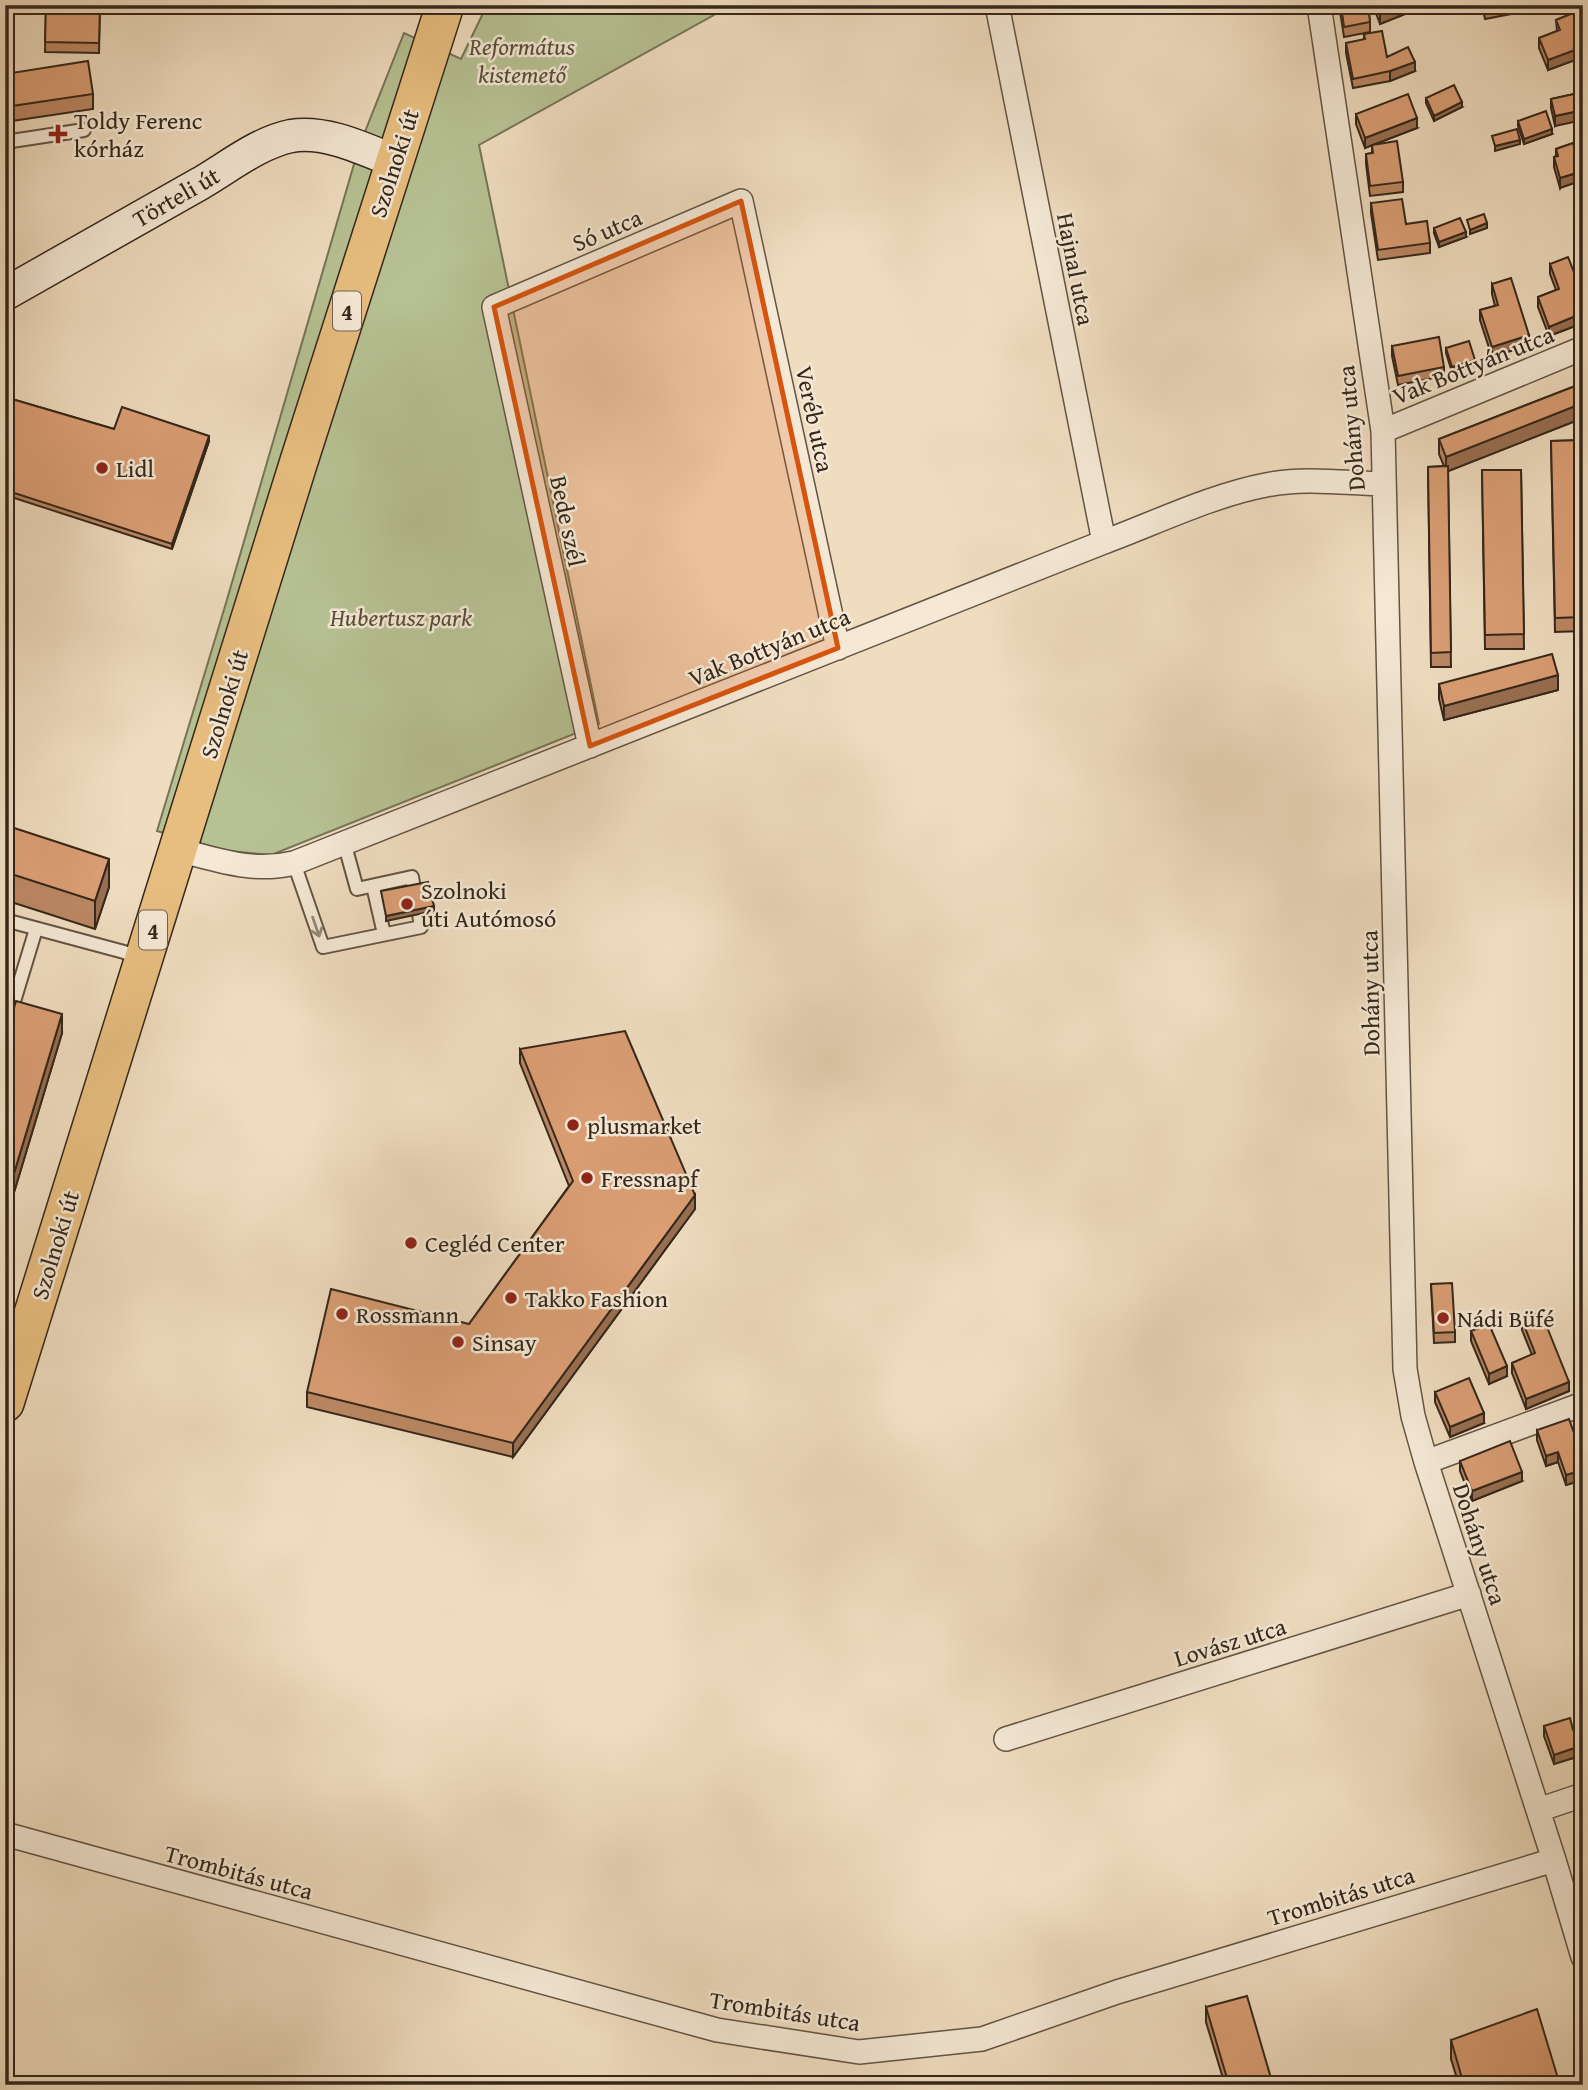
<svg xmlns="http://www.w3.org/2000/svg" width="1588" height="2090" viewBox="0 0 1588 2090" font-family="'Gentium Book Plus',serif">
<rect width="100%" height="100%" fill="#f0ddc0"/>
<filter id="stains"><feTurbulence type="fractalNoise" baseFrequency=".00286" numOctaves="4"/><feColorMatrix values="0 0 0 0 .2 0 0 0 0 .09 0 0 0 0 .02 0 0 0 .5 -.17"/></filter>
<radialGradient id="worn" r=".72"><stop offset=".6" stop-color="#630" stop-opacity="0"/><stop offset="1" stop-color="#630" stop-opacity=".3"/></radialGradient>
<path fill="#b7c294" stroke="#767458" stroke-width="2" d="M 487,5 L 732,5 L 479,145 L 599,724 L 271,855 L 228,851 L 157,831 L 226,603 L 359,147 L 404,33 L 461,59 Z"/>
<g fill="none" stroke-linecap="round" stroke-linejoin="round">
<defs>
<path id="lane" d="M 5,142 L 84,130
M 344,842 L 357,889 L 412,877 L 414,889
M 294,863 L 323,947 L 421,927 L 419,914
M 373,886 L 384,934
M 5,920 L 124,952 L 140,959
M 5,1031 L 36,929"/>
<path id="street" d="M 997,5 L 1104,542
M 1319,5 L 1383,431 L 1405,1369 L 1413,1416 L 1426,1462 L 1554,1860 L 1583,1957
M 1383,431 L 1583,348
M 590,746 L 494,307 L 741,201 L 838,648
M 178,850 C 219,860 252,873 294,863 L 1104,542 C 1155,523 1213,495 1266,485 C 1304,477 1345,483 1384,484
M 1426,1462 L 1583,1404
M 1006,1739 L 1469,1594
M 1538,1810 L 1583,1795
M 5,1834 L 717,2030 L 859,2052 L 982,2039 L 1117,1992 L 1554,1860"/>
<path id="secondary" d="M 5,294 C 71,257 136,220 201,183 C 230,166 258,143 291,136 C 325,130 364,149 394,161"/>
<path id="primary" d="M 5,1403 L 299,461 L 445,5"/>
</defs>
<use href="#lane" stroke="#635444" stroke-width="16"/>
<use href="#street" stroke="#635444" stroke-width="26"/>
<use href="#secondary" stroke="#34271b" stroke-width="35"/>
<use href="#primary" stroke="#34271b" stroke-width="40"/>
<use href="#lane" stroke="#f5e9d6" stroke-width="12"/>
<use href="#street" stroke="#f5e9d6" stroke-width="23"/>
<use href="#secondary" stroke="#f5e9d6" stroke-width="32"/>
<use href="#primary" stroke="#e8be80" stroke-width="37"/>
</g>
<path fill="#bc8865" stroke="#34271b" stroke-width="2" d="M 5,5 L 12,38 L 12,48 L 5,49 Z
M 46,5 L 100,5 L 99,53 L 45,52 Z
M 1339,5 L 1368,5 L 1370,22 L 1370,32 L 1344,37 Z
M 1373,5 L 1415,5 L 1415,10 L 1380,24 Z
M 1482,5 L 1558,5 L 1485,19 Z
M 1583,9 L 1583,57 L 1548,70 L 1539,48 L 1539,38 L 1557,31 L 1556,20 Z
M 1364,34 L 1387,57 L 1415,71 L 1390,81 L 1353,88 L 1346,53 L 1346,43 L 1364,40 Z
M 5,74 L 93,94 L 93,109 L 5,122 Z
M 1583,92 L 1555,126 L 1551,108 L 1551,99 Z
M 1426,98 L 1462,107 L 1434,121 L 1426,103 Z
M 1356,114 L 1417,128 L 1375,144 L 1403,182 L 1403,192 L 1370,196 L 1366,164 L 1366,154 L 1372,153 L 1372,145 L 1365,148 L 1356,124 Z
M 1518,121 L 1552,134 L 1524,144 L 1518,126 Z
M 1573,143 L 1560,188 L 1554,167 L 1554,157 L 1556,156 L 1556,149 Z
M 1371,203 L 1406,224 L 1430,243 L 1430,253 L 1378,260 L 1371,213 Z
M 1580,214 L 1583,214 L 1582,240 L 1580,224 Z
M 1434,228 L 1466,237 L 1439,247 L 1434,233 Z
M 1550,264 L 1583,295 L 1583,323 L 1549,336 L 1538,307 L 1538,297 L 1556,290 L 1550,274 Z
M 1492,284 L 1529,345 L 1492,357 L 1480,320 L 1480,310 L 1495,306 L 1492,294 Z
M 1392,346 L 1444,367 L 1444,376 L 1398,385 L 1392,356 Z
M 1446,348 L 1475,365 L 1452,372 L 1446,353 Z
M 1583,383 L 1583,418 L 1448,471 L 1451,667 L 1431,667 L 1428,467 L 1444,466 L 1439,454 L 1439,439 Z
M 5,397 L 114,429 L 209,441 L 172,549 L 5,495 Z
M 1583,440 L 1583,631 L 1555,632 L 1551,441 Z
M 1521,470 L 1524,649 L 1485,649 L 1482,471 Z
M 1439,684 L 1558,690 L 1444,720 L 1439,699 Z
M 5,825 L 109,887 L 95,929 L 5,900 Z
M 62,1033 L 12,1199 L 5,1197 L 5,1038 Z
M 520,1049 L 695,1209 L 513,1457 L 307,1407 L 307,1392 L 469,1324 L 569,1186 L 520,1063 Z
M 1431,1284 L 1455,1332 L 1455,1342 L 1434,1343 Z
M 1522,1320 L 1569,1391 L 1526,1409 L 1512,1373 L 1512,1363 L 1532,1355 L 1522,1330 Z
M 1471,1331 L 1507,1376 L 1489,1384 L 1471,1341 Z
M 1435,1392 L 1484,1423 L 1450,1437 L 1435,1402 Z
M 1537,1430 L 1583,1458 L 1583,1480 L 1566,1485 L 1558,1462 L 1546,1466 L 1537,1440 Z
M 1460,1461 L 1522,1481 L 1472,1501 L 1460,1471 Z
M 1544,1726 L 1573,1730 L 1583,1727 L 1583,1755 L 1554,1764 L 1544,1736 Z
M 1206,2007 L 1273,2085 L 1225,2085 L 1206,2022 Z
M 1451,2040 L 1560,2085 L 1459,2085 L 1451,2059 Z"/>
<path fill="#996f52" stroke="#34271b" stroke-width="2" d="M 1403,5 L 1415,5 L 1415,10 L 1380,24 L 1380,14 Z
M 1583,47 L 1583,57 L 1548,70 L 1548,60 Z
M 1415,62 L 1415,71 L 1390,81 L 1390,71 Z
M 1462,102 L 1462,107 L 1434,121 L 1434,116 Z
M 1583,110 L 1583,120 L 1555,126 L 1555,116 Z
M 1417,118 L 1417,128 L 1365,148 L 1365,138 Z
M 1552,129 L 1552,134 L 1524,144 L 1524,139 Z
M 1520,140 L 1520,144 L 1495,151 L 1495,146 Z
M 1583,171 L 1583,180 L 1560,188 L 1560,178 Z
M 1487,223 L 1487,228 L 1470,234 L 1470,230 Z
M 1466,232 L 1466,237 L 1439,247 L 1439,242 Z
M 1583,313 L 1583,323 L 1549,336 L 1549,327 Z
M 1529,335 L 1529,345 L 1492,357 L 1492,347 Z
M 1475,360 L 1475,365 L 1452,372 L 1452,367 Z
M 1583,403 L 1583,418 L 1446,472 L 1446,457 Z
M 209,436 L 209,441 L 172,549 L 172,544 Z
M 1558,675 L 1558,690 L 1444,720 L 1444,706 Z
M 109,859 L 109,887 L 95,929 L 95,901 Z
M 434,906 L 434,911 L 386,921 L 386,916 Z
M 62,1014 L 62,1033 L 12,1199 L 12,1180 Z
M 695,1195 L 695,1209 L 513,1457 L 513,1443 Z
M 1507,1366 L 1507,1376 L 1489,1384 L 1489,1374 Z
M 1569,1382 L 1569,1391 L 1526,1409 L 1526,1399 Z
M 1484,1413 L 1484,1423 L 1450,1437 L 1450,1427 Z
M 1558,1452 L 1558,1462 L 1546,1466 L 1546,1456 Z
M 1583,1470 L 1583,1480 L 1566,1485 L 1566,1475 Z
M 1522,1472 L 1522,1481 L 1472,1501 L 1472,1491 Z
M 1583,1745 L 1583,1755 L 1554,1764 L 1554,1755 Z"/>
<path fill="#db9e75" stroke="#34271b" stroke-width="2" d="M 5,5 L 7,5 L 12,38 L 5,39 Z
M 46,5 L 100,5 L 99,43 L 45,42 Z
M 1341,5 L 1368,5 L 1370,22 L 1344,27 Z
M 1377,5 L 1403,5 L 1380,14 Z
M 1583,9 L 1583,47 L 1548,60 L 1539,38 L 1560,30 L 1556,20 Z
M 1382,31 L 1387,57 L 1408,47 L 1415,62 L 1390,71 L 1353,79 L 1346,43 L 1365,39 L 1364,34 Z
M 88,61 L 93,94 L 5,107 L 5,74 Z
M 1454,85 L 1462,102 L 1434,116 L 1426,98 Z
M 1583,92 L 1583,110 L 1555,116 L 1551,99 Z
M 1408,94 L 1417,118 L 1365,138 L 1356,114 Z
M 1546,111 L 1552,129 L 1524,139 L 1518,121 Z
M 1517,129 L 1520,140 L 1495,146 L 1492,136 Z
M 1397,141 L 1403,182 L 1370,186 L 1366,154 L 1373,153 L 1372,145 Z
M 1573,143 L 1575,150 L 1583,148 L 1583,171 L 1560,178 L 1554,157 L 1558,156 L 1556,149 Z
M 1402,199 L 1406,224 L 1427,221 L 1430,243 L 1378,250 L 1371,203 Z
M 1484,214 L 1487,223 L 1470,230 L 1467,220 Z
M 1580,214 L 1583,214 L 1582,231 Z
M 1460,218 L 1466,232 L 1439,242 L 1434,228 Z
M 1568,257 L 1583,295 L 1583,313 L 1549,327 L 1538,297 L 1559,289 L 1550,264 Z
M 1511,278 L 1529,335 L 1492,347 L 1480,310 L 1498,305 L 1492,284 Z
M 1439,337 L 1444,367 L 1398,376 L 1392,346 Z
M 1469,341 L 1475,360 L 1452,367 L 1446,348 Z
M 1583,383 L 1583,403 L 1446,457 L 1439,439 Z
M 5,397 L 114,429 L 122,407 L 209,436 L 172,544 L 5,490 Z
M 1583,440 L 1583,617 L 1555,618 L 1551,441 Z
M 1448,466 L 1451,652 L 1431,653 L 1428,467 Z
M 1482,470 L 1521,470 L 1524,634 L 1485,635 Z
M 1552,654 L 1558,675 L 1444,706 L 1439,684 Z
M 5,825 L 109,859 L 95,901 L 5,872 Z
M 428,882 L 434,906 L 386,916 L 381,891 Z
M 16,1001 L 62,1014 L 12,1180 L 5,1178 L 5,1038 Z
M 625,1031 L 695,1195 L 513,1443 L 307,1392 L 331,1289 L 469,1324 L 573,1181 L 520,1049 Z
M 1452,1283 L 1455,1332 L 1434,1333 L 1431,1284 Z
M 1541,1312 L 1569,1382 L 1526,1399 L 1512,1363 L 1535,1353 L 1522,1320 Z
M 1489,1324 L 1507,1366 L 1489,1374 L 1471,1331 Z
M 1469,1378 L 1484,1413 L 1450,1427 L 1435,1392 Z
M 1569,1419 L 1583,1458 L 1583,1470 L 1566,1475 L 1558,1452 L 1546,1456 L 1537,1430 Z
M 1510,1441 L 1522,1472 L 1472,1491 L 1460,1461 Z
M 1570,1718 L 1573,1730 L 1583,1727 L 1583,1745 L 1554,1755 L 1544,1726 Z
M 1247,1996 L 1273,2085 L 1229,2085 L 1206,2007 Z
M 1537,2009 L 1560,2085 L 1464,2085 L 1451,2040 Z
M 1009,2077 L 1012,2085 L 987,2085 Z"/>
<defs><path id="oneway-shaft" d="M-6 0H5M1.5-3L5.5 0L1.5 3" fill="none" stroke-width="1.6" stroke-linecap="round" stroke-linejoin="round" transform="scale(1.75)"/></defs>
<use stroke="#948878" href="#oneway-shaft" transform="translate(316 927) rotate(71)"/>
<path fill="#d6540e" fill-opacity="0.2" stroke="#d6540e" stroke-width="5" stroke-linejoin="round" d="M 741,201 L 838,648 L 590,746 L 494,307 Z"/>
<g fill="#8f2418" stroke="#f5e9d6" stroke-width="2.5">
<path d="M54.5 123.5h7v7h7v7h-7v7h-7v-7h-7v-7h7z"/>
<circle cx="102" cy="468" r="7"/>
<circle cx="407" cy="904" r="7"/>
<circle cx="573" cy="1125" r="7"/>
<circle cx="587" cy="1178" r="7"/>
<circle cx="411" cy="1243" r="7"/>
<circle cx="511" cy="1298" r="7"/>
<circle cx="342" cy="1314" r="7"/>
<circle cx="1443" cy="1318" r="7"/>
<circle cx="458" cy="1342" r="7"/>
</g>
<g text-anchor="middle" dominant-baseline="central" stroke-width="5" stroke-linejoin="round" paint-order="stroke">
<g fill="#f5e9d6" stroke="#6e6153" stroke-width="2">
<rect x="333" y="291.5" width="28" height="39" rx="5"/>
<rect x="139" y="910.5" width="28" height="39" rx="5"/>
</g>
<g font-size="23" font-weight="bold" fill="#34271b">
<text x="347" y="311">4</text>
<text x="153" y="930">4</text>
</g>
<g font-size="24" font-style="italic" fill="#554e39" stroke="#f5e9d6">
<text x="522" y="46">Református<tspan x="522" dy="28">kistemető</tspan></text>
<text x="401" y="617">Hubertusz park</text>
</g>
<g font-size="24" fill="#34271b" stroke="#f5e9d6" text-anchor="start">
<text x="74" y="120">Toldy Ferenc<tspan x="74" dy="28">kórház</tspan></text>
<text x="116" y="468">Lidl</text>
<text x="421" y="890">Szolnoki<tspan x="421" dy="28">úti Autómosó</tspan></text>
<text x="587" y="1125">plusmarket</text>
<text x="601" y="1178">Fressnapf</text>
<text x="425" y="1243">Cegléd Center</text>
<text x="525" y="1298">Takko Fashion</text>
<text x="356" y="1314">Rossmann</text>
<text x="1457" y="1318">Nádi Büfé</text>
<text x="472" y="1342">Sinsay</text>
</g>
<g font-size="24" fill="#34271b" stroke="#f5e9d6">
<text transform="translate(394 163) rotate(-72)">Szolnoki út</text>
<text transform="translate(176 197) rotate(-30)">Törteli út</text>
<text transform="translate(607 230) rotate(-23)">Só utca</text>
<text transform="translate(1076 269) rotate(79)">Hajnal utca</text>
<text transform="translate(1473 365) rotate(-22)">Vak Bottyán utca</text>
<text transform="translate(815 419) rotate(78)">Veréb utca</text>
<text transform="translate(1351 428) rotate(-95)">Dohány utca</text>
<text transform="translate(568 521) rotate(78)">Bede szél</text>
<text transform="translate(769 647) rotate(-22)">Vak Bottyán utca</text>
<text transform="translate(224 704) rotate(-73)">Szolnoki út</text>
<text transform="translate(1370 993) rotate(-91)">Dohány utca</text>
<text transform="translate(55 1245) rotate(-73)">Szolnoki út</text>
<text transform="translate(1480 1544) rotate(72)">Dohány utca</text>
<text transform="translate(1230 1642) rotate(-17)">Lovász utca</text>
<text transform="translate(239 1872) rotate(15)">Trombitás utca</text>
<text transform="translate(1341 1896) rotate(-17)">Trombitás utca</text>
<text transform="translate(785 2011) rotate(9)">Trombitás utca</text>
</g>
</g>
<rect width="1588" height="2090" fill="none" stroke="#f0ddc0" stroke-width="28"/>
<rect x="7" y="7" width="1574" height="2076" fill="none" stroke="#34271b" stroke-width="3.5"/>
<rect x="14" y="14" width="1560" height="2062" fill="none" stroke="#34271b" stroke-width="2"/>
<rect width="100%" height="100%" filter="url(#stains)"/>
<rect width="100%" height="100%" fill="url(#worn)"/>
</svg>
